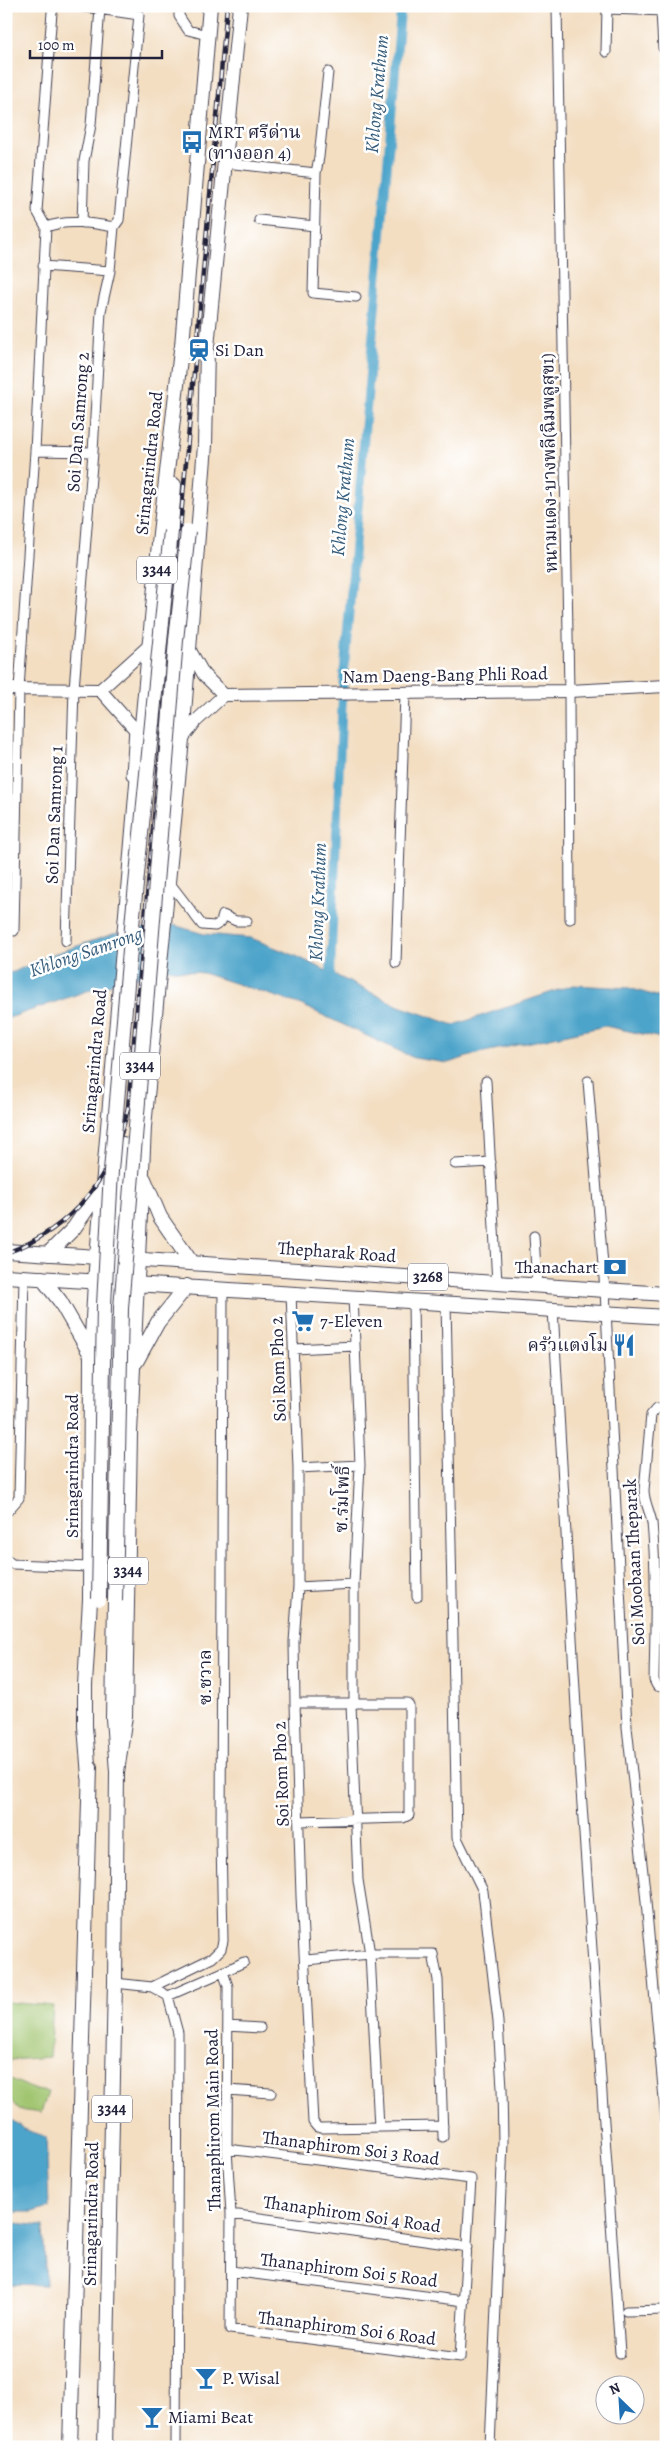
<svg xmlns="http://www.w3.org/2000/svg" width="672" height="2453" viewBox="0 0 672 2453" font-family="Alegreya,'Noto Serif Thai',serif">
<rect width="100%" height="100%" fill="#fff"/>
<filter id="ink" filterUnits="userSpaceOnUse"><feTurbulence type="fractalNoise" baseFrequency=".02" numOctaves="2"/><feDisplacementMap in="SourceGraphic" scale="10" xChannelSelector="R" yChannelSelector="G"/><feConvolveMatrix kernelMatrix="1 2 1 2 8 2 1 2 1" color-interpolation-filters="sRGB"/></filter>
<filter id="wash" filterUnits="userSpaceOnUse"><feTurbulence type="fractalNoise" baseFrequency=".0096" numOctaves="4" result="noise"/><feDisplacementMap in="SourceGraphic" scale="20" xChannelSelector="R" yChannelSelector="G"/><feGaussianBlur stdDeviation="1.12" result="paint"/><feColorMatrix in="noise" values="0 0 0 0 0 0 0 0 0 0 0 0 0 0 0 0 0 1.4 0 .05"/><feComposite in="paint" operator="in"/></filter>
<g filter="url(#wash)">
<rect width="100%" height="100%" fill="#f3dec2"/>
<path fill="#a0c570" stroke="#617456" d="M 6,2002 L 53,2006 L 49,2057 L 10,2060 L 7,2077 L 35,2090 L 48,2092 L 41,2113 L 19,2110 L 6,2095 Z"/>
<path fill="#4da4ca" stroke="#386382" d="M 170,924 L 204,934 L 251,938 L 296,956 L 399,1006 L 454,1025 L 573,985 L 629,988 L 666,999 L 666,1039 L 605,1026 L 480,1053 L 448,1063 L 414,1058 L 299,1004 L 203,973 L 166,969 L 87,991 L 6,1019 L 6,973 L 14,972 L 45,957 L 113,934 Z
M 6,2116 L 24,2129 L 46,2137 L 49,2207 L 32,2212 L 6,2212 Z
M 6,2222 L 43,2226 L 46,2285 L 6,2284 Z"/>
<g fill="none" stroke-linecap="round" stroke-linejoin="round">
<path stroke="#4da4ca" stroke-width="9" d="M 330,985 L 343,684 L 401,6"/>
</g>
</g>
<g filter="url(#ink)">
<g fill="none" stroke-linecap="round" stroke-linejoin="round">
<defs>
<path id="minor" d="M 78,6 L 139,15 L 119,220 L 114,227
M 179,6 L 179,16 L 188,30 L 207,35
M 557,6 L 569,691 L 570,919
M 607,9 L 666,11
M 661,11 L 663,48
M 606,52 L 607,6
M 225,163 L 316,173 L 319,157 L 328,72
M 316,173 L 313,293 L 356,297
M 259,220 L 315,226
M 82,223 L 84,161 L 91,125 L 100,8
M 46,227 C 67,219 92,223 114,227 L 110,271 L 101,311 L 93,452 L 74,689 L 66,941
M 46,227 L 37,211 L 52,12 L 56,6
M 43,266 L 110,271
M 35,451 L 93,452
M 131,775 L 134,728
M 169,882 L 202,925 L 215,926 L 221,922 L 223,915 L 236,921 L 247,921
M 14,931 L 19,689 L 35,451 L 46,227
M 396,963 L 405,694
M 486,1081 L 497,1283
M 588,1081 L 605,1290 L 627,1727 L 645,1891 L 666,2121
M 455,1164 L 491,1162
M 534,1236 L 537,1286
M 291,1293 L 298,1468 L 298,1587 L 294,1642 L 295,1703 L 301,1896 L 313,2122 L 317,2127 L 321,2128 L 443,2126
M 353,1296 L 360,1465 L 354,1584 L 354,1704
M 413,1300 L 417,1597
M 446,1302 L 457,1838 L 483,1891 L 498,2022 L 502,2088 L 503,2142 L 490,2447
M 553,1309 L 580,1776 L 620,2353
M 294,1349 L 355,1346
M 666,1408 L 657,1408 L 651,1415 L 644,1490 C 644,1502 650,1511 652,1523 C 657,1574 655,1628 654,1680 L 657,1686 L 666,1688
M 298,1468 L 360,1465
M 6,1513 L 19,1498 L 24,1277
M 6,1559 L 12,1564 L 90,1567
M 298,1587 L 354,1584
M 295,1703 L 407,1703 L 409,1705 L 409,1815 L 403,1818 L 299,1821
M 351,1704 L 358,1880 L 370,1954 L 379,2127
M 306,1960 L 370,1954 L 433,1954 L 438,1980 L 443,2137
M 223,1972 L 244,1962
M 115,1983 L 152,1987 L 212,1958 L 221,1949 L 223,1941 L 221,1839 L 223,1288
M 152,1987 L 168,1996 L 178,2033 L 176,2447
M 168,1996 L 223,1972 L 228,1986 L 227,2149 L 231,2214 L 230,2329 L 460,2358 L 471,2179 L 227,2149
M 228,2026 L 260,2028
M 227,2090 L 271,2093
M 231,2214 L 468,2247
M 231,2271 L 464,2301
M 626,2311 L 666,2310"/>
<path id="secondary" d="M 188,647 L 204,675 L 224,695
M 6,689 L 100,690 L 151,644
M 100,690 L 141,736
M 182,739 L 195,722 L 224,695 L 569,691 L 666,686"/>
<path id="primary" d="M 206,357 L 240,6
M 181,358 L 210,6
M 171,531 L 174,485
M 144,1179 L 160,1217 L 191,1262
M 6,1251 L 666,1294
M 48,1254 L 74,1228 L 99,1191
M 6,1276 L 666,1317
M 42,1278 L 60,1301 L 91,1355
M 136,1362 L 158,1322 L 187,1286
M 110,1417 L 114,1282 L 123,1144
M 117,1772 L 125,1716 L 130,1433 L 144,1127 L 182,739 L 205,445 L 207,349
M 89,1777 L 85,1726 L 85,1685 L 90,1600 L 91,1356 L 95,1281 L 141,736 L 160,533 L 181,350
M 70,2447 L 90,1767
M 105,2447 L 115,1983 L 117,1772 L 113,1718 L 115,1601"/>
</defs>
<use href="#minor" stroke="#413e4f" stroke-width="11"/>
<use href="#secondary" stroke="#413e4f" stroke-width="14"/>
<use href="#primary" stroke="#413e4f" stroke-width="16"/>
<use href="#minor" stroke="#fff" stroke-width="9"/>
<use href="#secondary" stroke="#fff" stroke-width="12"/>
<use href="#primary" stroke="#fff" stroke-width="14"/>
<defs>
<path id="rail" d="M 6,1253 C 73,1229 114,1176 128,1107 L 227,6"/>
</defs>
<use href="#rail" stroke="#22223b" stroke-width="4.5"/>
<use href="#rail" stroke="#fff" stroke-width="2.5" stroke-dasharray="8" stroke-linecap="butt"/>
<defs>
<path id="primary-bridge" d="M 99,1599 L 104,1305 L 111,1171 L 133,915 L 171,531
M 115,1601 L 121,1308 L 176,640 L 188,531"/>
</defs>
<use href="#primary-bridge" stroke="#413e4f" stroke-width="16" stroke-linecap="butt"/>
<use href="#primary-bridge" stroke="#fff" stroke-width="14"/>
</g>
</g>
<defs>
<symbol id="bus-bare" viewBox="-9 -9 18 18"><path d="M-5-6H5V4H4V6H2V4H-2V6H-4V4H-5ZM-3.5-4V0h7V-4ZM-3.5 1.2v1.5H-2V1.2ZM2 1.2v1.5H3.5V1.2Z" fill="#1f6fb2" stroke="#fff" stroke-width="2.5" paint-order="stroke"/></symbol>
<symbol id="station-bare" viewBox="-9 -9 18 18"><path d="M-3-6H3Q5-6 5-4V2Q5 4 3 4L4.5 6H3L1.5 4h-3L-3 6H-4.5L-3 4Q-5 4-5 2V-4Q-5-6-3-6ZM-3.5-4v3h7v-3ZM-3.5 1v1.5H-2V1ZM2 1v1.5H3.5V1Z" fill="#1f6fb2" stroke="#fff" stroke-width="2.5" paint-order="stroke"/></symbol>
<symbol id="bank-bare" viewBox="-9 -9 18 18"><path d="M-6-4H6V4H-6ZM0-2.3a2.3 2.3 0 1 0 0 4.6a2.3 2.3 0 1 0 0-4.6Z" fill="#1f6fb2" stroke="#fff" stroke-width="2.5" paint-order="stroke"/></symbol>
<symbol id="supermarket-bare" viewBox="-9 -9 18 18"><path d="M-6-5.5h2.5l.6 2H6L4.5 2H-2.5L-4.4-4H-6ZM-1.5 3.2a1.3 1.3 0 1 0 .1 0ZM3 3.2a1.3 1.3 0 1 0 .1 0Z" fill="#1f6fb2" stroke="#fff" stroke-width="2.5" paint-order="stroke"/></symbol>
<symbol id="restaurant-bare" viewBox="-9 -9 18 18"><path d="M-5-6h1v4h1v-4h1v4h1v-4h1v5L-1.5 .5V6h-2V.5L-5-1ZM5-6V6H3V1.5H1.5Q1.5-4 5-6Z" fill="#1f6fb2" stroke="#fff" stroke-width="2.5" paint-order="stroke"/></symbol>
<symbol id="bar-bare" viewBox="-9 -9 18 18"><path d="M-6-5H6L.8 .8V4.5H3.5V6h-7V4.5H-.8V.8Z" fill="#1f6fb2" stroke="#fff" stroke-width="2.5" paint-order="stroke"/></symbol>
</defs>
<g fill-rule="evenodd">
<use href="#bus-bare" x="176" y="126" width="32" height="32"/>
<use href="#station-bare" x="183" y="334" width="32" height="32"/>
<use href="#bank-bare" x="599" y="1251" width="32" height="32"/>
<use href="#supermarket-bare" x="287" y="1305" width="32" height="32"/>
<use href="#restaurant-bare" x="608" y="1329" width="32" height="32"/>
<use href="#bar-bare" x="190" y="2362" width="32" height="32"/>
<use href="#bar-bare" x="136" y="2401" width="32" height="32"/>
</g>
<g text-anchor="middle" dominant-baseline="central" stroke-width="5" stroke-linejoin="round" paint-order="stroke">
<g fill="#fff" stroke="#646476" stroke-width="1">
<rect x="137" y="556.5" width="40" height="27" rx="4"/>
<rect x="120" y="1052.5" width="40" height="27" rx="4"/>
<rect x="408" y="1263.5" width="40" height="27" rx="4"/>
<rect x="108" y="1557.5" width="40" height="27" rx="4"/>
<rect x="92" y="2095.5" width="40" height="27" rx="4"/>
</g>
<g font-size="16" font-weight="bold" fill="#22223b">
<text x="157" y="570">3344</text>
<text x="140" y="1066">3344</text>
<text x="428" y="1277">3268</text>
<text x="128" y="1571">3344</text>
<text x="112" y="2109">3344</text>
</g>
<g font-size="18" fill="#22223b" stroke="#fff" text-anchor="start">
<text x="208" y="132">MRT ศรีด่าน<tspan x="208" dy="21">(ทางออก 4)</tspan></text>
<text x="215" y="350">Si Dan</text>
<text x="598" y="1267" text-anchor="end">Thanachart</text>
<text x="320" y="1321">7-Eleven</text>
<text x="608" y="1345" text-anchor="end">ครัวแตงโม</text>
<text x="222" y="2378">P. Wisal</text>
<text x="168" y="2417">Miami Beat</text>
</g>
<g font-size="18" fill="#22223b" stroke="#fff">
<text transform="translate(78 422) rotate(-86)">Soi Dan Samrong 2</text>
<text transform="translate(149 463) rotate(-84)">Srinagarindra Road</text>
<text transform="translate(549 463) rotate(-91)">หนามแดง-บางพลี(ฉิมพลูสุข1)</text>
<text transform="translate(445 675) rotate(-1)">Nam Daeng-Bang Phli Road</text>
<text transform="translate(54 815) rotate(-88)">Soi Dan Samrong 1</text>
<text transform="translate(94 1061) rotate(-85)">Srinagarindra Road</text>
<text transform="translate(337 1252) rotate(4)">Thepharak Road</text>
<text transform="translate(278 1369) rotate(-92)">Soi Rom Pho 2</text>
<text transform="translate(72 1466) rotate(-90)">Srinagarindra Road</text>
<text transform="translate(342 1499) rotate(-88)">ซ.ร่มโพธิ์</text>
<text transform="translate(634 1562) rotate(-93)">Soi Moobaan Theparak</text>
<text transform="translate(205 1677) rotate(-90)">ซ.ชวาล</text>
<text transform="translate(281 1774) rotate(-92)">Soi Rom Pho 2</text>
<text transform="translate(213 2120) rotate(-91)">Thanaphirom Main Road</text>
<text transform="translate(351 2148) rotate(7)">Thanaphirom Soi 3 Road</text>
<text transform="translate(91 2214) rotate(-89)">Srinagarindra Road</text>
<text transform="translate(352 2214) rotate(8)">Thanaphirom Soi 4 Road</text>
<text transform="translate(349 2270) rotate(7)">Thanaphirom Soi 5 Road</text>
<text transform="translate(347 2328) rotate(7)">Thanaphirom Soi 6 Road</text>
</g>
<g font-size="19" font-style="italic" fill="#355c7b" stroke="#fff">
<text transform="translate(377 94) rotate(-85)">Khlong Krathum</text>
<text transform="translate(343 497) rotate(-85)">Khlong Krathum</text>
<text transform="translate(318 902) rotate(-88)">Khlong Krathum</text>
<text transform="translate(86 952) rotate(-19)">Khlong Samrong</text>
</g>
</g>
<rect width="672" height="2453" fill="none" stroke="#fff" stroke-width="25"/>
<g transform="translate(620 2400) rotate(335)"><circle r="24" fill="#ffffff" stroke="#a7a7b1"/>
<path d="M0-4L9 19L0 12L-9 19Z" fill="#1f6fb2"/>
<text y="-8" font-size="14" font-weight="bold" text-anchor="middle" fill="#22223b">N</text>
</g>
<path d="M30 50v8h132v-8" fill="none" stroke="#22223b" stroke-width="2.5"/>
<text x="38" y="50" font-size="15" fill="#22223b" stroke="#ffffff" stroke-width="4" paint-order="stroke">100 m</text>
</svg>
